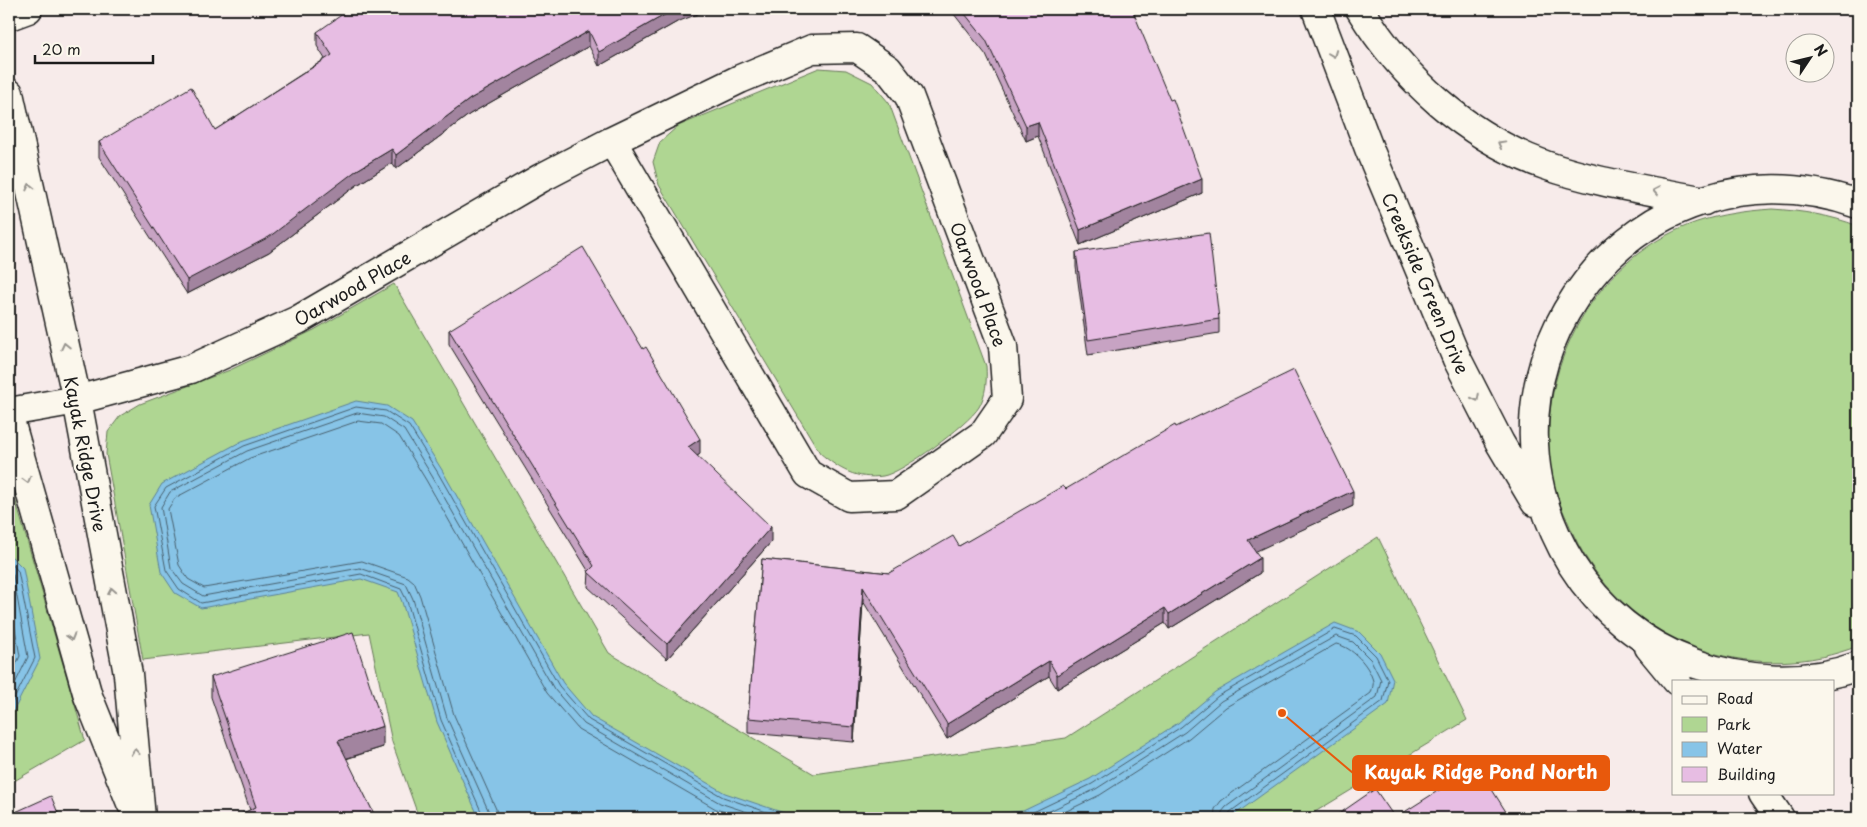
<svg xmlns="http://www.w3.org/2000/svg" width="1867" height="827" viewBox="0 0 1867 827" font-family="'Playpen Sans',sans-serif">
<rect width="100%" height="100%" fill="#f7ebea"/>
<filter id="ink" filterUnits="userSpaceOnUse"><feTurbulence type="fractalNoise" baseFrequency=".02" numOctaves="2"/><feDisplacementMap in="SourceGraphic" scale="10" xChannelSelector="R" yChannelSelector="G"/><feConvolveMatrix kernelMatrix="1 2 1 2 8 2 1 2 1" color-interpolation-filters="sRGB"/></filter>
<g filter="url(#ink)">
<path fill="#afd692" stroke="#667957" d="M 819,68 L 846,70 L 872,83 L 889,103 L 986,366 C 987,380 986,395 979,407 C 968,425 902,473 883,476 C 856,480 839,469 820,453 L 659,185 L 653,162 L 660,142 L 678,126 Z
M 1772,209 C 1802,211 1830,215 1858,226 L 1858,646 C 1810,665 1755,667 1706,651 C 1643,631 1592,583 1568,522 C 1564,513 1559,503 1556,493 C 1549,472 1548,447 1549,426 C 1553,337 1611,251 1697,222 C 1721,214 1746,211 1772,209 Z
M 394,284 L 609,653 L 814,774 L 1066,738 L 1378,537 L 1467,720 L 1305,818 L 419,818 L 392,742 L 369,633 L 143,660 L 106,454 L 108,432 L 120,416 L 140,404 L 230,370 L 314,330 Z
M 9,478 L 85,740 L 9,784 Z"/>
<path fill="#87c4e7" stroke="#5c8196" d="M 356,401 L 387,406 L 412,422 L 442,470 L 563,683 L 592,717 L 725,793 L 799,818 L 479,818 L 437,722 L 402,602 L 398,592 L 361,579 L 201,608 L 175,593 L 161,572 L 149,505 L 162,484 L 242,441 Z
M 9,554 L 23,568 L 40,659 L 13,712 L 9,717 Z
M 1335,623 L 1359,632 L 1380,653 L 1393,679 L 1388,704 L 1230,818 L 957,818 L 1023,811 L 1090,779 L 1178,723 L 1215,692 Z"/>
<g fill="none" stroke-linecap="round" stroke-linejoin="round">
<path stroke="#475f6d" stroke-width="1" d="M 9,561 L 18,571 L 35,658 L 9,709
M 9,570 L 13,575 L 28,657 L 9,696
M 9,595 L 20,656 L 9,679
M 484,818 L 441,720 L 407,601 L 401,589 L 361,574 L 201,603 L 179,589 L 166,570 L 154,506 L 166,488 L 244,446 L 356,407 L 386,411 L 409,426 L 438,473 L 559,686 L 589,720 L 723,797 L 784,818
M 490,818 L 489,812 L 447,718 L 413,599 L 406,584 L 360,568 L 203,596 L 183,584 L 171,568 L 161,507 L 170,492 L 247,451 L 357,413 L 384,417 L 404,430 L 432,476 L 554,689 L 584,724 L 720,803 L 765,818
M 497,818 L 496,809 L 454,715 L 420,596 L 414,582 L 408,577 L 362,561 L 204,588 L 188,579 L 179,565 L 168,509 L 175,498 L 250,458 L 358,421 L 381,424 L 399,436 L 426,480 L 547,693 L 578,729 L 716,809 L 742,818
M 1006,818 L 1025,816 L 1092,784 L 1181,727 L 1218,696 L 1335,629 L 1356,636 L 1376,656 L 1388,680 L 1383,701 L 1230,812 L 1228,818
M 1035,818 L 1096,789 L 1185,732 L 1221,701 L 1336,636 L 1353,642 L 1371,660 L 1381,680 L 1377,697 L 1226,807 L 1222,812 L 1221,818
M 1052,818 L 1100,795 L 1189,738 L 1226,707 L 1336,644 C 1352,647 1369,665 1373,681 C 1374,684 1372,689 1371,693 L 1221,801 L 1215,809 L 1214,818"/>
<defs>
<path id="minor" d="M 9,93 L 77,400 L 128,674 L 141,818
M 9,412 L 77,400 L 191,369 L 298,320 L 541,178 L 612,141 L 740,79 L 812,49 L 857,48 L 888,69 L 909,96 L 1003,346 L 1007,399 L 983,434 L 896,495 L 849,497 L 808,474 L 612,141
M 9,417 L 88,696 L 131,803"/>
<path id="tertiary" d="M 9,16 L 28,9"/>
<path id="secondary" d="M 1316,9 L 1370,151 L 1457,359 L 1500,443 L 1535,502
M 1360,9 C 1402,78 1467,137 1545,165 C 1596,183 1651,190 1704,201
M 1858,204 C 1637,128 1451,366 1572,565 C 1600,610 1643,645 1693,663 C 1746,682 1805,685 1858,666
M 1649,647 L 1677,681
M 1763,793 L 1780,818"/>
</defs>
<use href="#minor" stroke="#1c1c1c" stroke-width="31"/>
<use href="#tertiary" stroke="#1c1c1c" stroke-width="31"/>
<use href="#secondary" stroke="#1c1c1c" stroke-width="31"/>
<use href="#minor" stroke="#fbf7ec" stroke-width="28"/>
<use href="#tertiary" stroke="#fbf7ec" stroke-width="28"/>
<use href="#secondary" stroke="#fbf7ec" stroke-width="28"/>
</g>
<path fill="#c7a3c3" stroke="#1c1c1c" d="M 950,9 L 1132,9 L 1202,193 L 1080,245 L 1038,136 L 1026,141 L 986,55 Z
M 677,22 L 599,66 L 589,46 L 470,114 L 396,169 L 392,163 L 357,185 L 269,252 L 187,294 L 99,157 L 99,142 L 215,130 L 325,59 L 317,46 L 317,32 Z
M 1076,252 L 1219,319 L 1219,333 L 1088,355 L 1076,267 Z
M 449,330 L 700,454 L 697,456 L 771,542 L 667,659 L 588,587 L 589,572 L 449,344 Z
M 1066,489 L 1353,506 L 1255,551 L 1260,573 L 1169,629 L 1165,623 L 1057,689 L 1049,676 L 947,739 L 863,601 L 854,742 L 748,733 L 748,718 L 762,559 L 889,573 L 959,546 Z
M 211,677 L 383,747 L 346,759 L 376,818 L 241,818 L 241,814 L 250,810 L 211,697 Z"/>
<path fill="#a2849f" stroke="#1c1c1c" d="M 675,9 L 711,9 L 677,22 L 599,66 L 599,52 Z
M 589,31 L 589,46 L 470,114 L 396,169 L 396,155 L 470,99 Z
M 1038,122 L 1038,136 L 1026,141 L 1026,126 Z
M 392,149 L 392,163 L 357,185 L 269,252 L 187,294 L 187,280 L 357,170 Z
M 1202,179 L 1202,193 L 1080,245 L 1080,230 Z
M 700,439 L 700,454 L 688,462 L 688,447 Z
M 1353,491 L 1353,506 L 1248,555 L 1248,540 Z
M 771,527 L 771,542 L 667,659 L 667,644 Z
M 1260,558 L 1260,573 L 1169,629 L 1169,614 Z
M 863,587 L 863,601 L 854,742 L 854,727 Z
M 1165,608 L 1165,623 L 1057,689 L 1057,675 Z
M 1049,661 L 1049,676 L 947,739 L 947,724 Z
M 383,726 L 383,747 L 338,761 L 338,741 Z"/>
<path fill="#e7bde3" stroke="#1c1c1c" d="M 350,9 L 675,9 L 599,52 L 589,31 L 470,99 L 396,155 L 392,149 L 357,170 L 269,237 L 187,280 L 99,142 L 191,87 L 215,130 L 332,55 L 317,32 Z
M 961,9 L 1132,9 L 1170,100 L 1173,99 L 1202,179 L 1080,230 L 1038,122 L 1026,126 L 986,40 Z
M 1209,233 L 1219,319 L 1088,340 L 1076,252 Z
M 583,247 L 643,349 L 646,347 L 700,439 L 688,447 L 771,527 L 667,644 L 588,572 L 594,566 L 449,330 Z
M 1294,370 L 1353,491 L 1248,540 L 1260,558 L 1169,614 L 1165,608 L 1057,675 L 1049,661 L 947,724 L 863,587 L 854,727 L 748,718 L 762,559 L 889,573 L 953,536 L 959,546 L 1063,486 L 1066,489 L 1175,425 L 1176,427 Z
M 353,632 L 383,726 L 338,741 L 376,818 L 243,818 L 241,814 L 256,807 L 211,677 Z
M 1477,766 L 1510,818 L 1333,818 L 1375,789 L 1395,818 Z
M 51,796 L 60,818 L 9,818 L 9,815 Z"/>
<defs><path id="oneway-chevron" d="M-2-3.5L2.5 0L-2 3.5" fill="none" stroke-width="1.6" stroke-linecap="round" stroke-linejoin="round" transform="scale(1.25)"/></defs>
<g stroke="#97948e">
<use href="#oneway-chevron" transform="translate(1333 54) rotate(69)"/>
<use href="#oneway-chevron" transform="translate(1501 144) rotate(-151)"/>
<use href="#oneway-chevron" transform="translate(30 187) rotate(-103)"/>
<use href="#oneway-chevron" transform="translate(1656 191) rotate(-169)"/>
<use href="#oneway-chevron" transform="translate(65 346) rotate(-103)"/>
<use href="#oneway-chevron" transform="translate(1476 398) rotate(63)"/>
<use href="#oneway-chevron" transform="translate(27 480) rotate(74)"/>
<use href="#oneway-chevron" transform="translate(112 591) rotate(-100)"/>
<use href="#oneway-chevron" transform="translate(71 637) rotate(74)"/>
<use href="#oneway-chevron" transform="translate(135 752) rotate(-95)"/>
</g>
</g>
<g text-anchor="middle" dominant-baseline="central" stroke-width="4.5" stroke-linejoin="round" paint-order="stroke">
<g font-size="18" fill="#1c1c1c" stroke="#fbf7ec">
<text transform="translate(1426 283) rotate(67)">Creekside Green Drive</text>
<text transform="translate(979 284) rotate(70)">Oarwood Place</text>
<text transform="translate(352 288) rotate(-30)">Oarwood Place</text>
<text transform="translate(86 454) rotate(79)">Kayak Ridge Drive</text>
</g>
</g>
<path fill="none" stroke="#e8590c" stroke-width="2" d="M1282 713L1353 773"/>
<circle fill="#e8590c" stroke="#fbf7ec" stroke-width="2" cx="1282" cy="713" r="5"/>
<rect fill="#e8590c" stroke="#e8590c" stroke-width="2" x="1353" y="756" width="256" height="34" rx="5"/>
<g font-size="19" text-anchor="middle" font-weight="bold" fill="#fff">
<text x="1481" y="779">Kayak Ridge Pond North</text>
</g>
<rect width="1867" height="827" fill="none" stroke="#fbf7ec" stroke-width="30"/>
<rect x="15" y="15" width="1837" height="797" fill="none" stroke="#1c1c1c" stroke-width="2" filter="url(#ink)"/>
<rect x="1672" y="680" width="162" height="115" fill="#fbf7ec" stroke="#a29f99"/>
<rect x="1682" y="696" width="25" height="8" fill="#fbf7ec" stroke="#a29f99"/>
<text x="1717" y="704" font-size="15" fill="#1c1c1c">Road</text>
<rect x="1682" y="717" width="25" height="15" fill="#afd692" stroke="#a29f99"/>
<text x="1717" y="730" font-size="15" fill="#1c1c1c">Park</text>
<rect x="1682" y="742" width="25" height="15" fill="#87c4e7" stroke="#a29f99"/>
<text x="1717" y="754" font-size="15" fill="#1c1c1c">Water</text>
<rect x="1682" y="767" width="25" height="15" fill="#e7bde3" stroke="#a29f99"/>
<text x="1717" y="780" font-size="15" fill="#1c1c1c">Building</text>
<g transform="translate(1810 58) rotate(55)"><circle r="24" fill="#fbf7ec" stroke="#a29f99"/>
<path d="M0-4L9 19L0 12L-9 19Z" fill="#1c1c1c"/>
<text y="-8" font-size="14" font-weight="bold" text-anchor="middle" fill="#1c1c1c">N</text>
</g>
<path d="M35 55v8h118v-8" fill="none" stroke="#1c1c1c" stroke-width="2.5"/>
<text x="42" y="55" font-size="15" fill="#1c1c1c" stroke="#fbf7ec" stroke-width="4" paint-order="stroke">20 m</text>
</svg>
